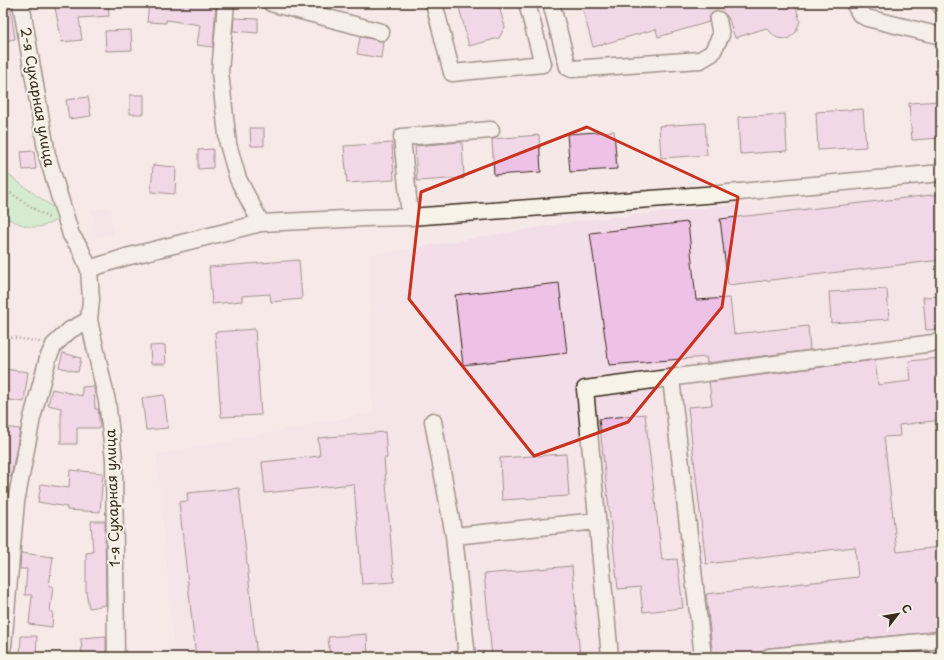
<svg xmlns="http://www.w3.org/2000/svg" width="944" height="660" viewBox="0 0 944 660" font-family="'Playpen Sans',sans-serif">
<rect width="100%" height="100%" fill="#f5e9e8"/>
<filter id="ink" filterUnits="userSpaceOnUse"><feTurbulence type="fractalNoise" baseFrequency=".025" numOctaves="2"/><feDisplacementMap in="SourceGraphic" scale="8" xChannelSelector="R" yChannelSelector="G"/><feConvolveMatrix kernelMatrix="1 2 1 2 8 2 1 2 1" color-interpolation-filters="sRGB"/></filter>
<g filter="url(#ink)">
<path fill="#f3dde8" d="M 941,183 L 941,657 L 175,657 L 157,455 L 373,413 L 371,255 L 577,221 Z
M 109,207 L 114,234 L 96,237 L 92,210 Z"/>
<path fill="#adecb4" stroke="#748b69" d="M 3,171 L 58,211 L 60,218 C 35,233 28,227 3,217 Z"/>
<path fill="#eec2e7" stroke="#3b2a1e" d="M 54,3 L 108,3 L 109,16 L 79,18 L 82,40 L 62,42 Z
M 149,3 L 216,3 L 213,47 L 197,45 L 200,25 L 166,20 L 166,23 L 147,22 Z
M 458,3 L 498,3 L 505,27 L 499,38 L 469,46 Z
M 581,3 L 610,3 L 612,9 L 632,3 L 795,3 L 800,21 L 796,32 L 788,39 L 777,38 L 766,28 L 735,38 L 728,17 L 721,11 L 717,11 L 709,17 L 709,22 L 658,37 L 656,29 L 593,47 Z
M 10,4 L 15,39 L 3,41 L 3,5 Z
M 234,18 L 258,19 L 258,33 L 233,31 Z
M 131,30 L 132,50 L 106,51 L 105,31 Z
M 360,37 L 383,41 L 381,58 L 357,54 Z
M 130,95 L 144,95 L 144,114 L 130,114 Z
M 88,97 L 91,116 L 69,119 L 66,100 Z
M 941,101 L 941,138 L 912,140 L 909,103 Z
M 863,109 L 866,147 L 818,150 L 816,112 Z
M 785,114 L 787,151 L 740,154 L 738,117 Z
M 705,123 L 707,155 L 661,158 L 659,126 Z
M 250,128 L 264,128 L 264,146 L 251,146 Z
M 614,131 L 617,169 L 570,172 L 567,134 Z
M 539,135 L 541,172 L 494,175 L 492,139 Z
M 462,142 L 464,178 L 417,181 L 415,146 Z
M 392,143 L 394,180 L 347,183 L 344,146 Z
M 213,149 L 213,168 L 198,169 L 198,150 Z
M 34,151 L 36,169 L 23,170 L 21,152 Z
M 153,165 L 176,167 L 175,194 L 151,192 Z
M 941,194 L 941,260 L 728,285 L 720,219 Z
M 688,222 L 696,300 L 730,298 L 734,334 L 808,326 L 810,350 L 707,363 L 706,357 L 609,365 L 590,233 Z
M 299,260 L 302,299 L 271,302 L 270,294 L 242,296 L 242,301 L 212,304 L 209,267 Z
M 559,283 L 567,353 L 463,365 L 455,295 Z
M 887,289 L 889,319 L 831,323 L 829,292 Z
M 941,296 L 941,329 L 926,330 L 923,297 Z
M 255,329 L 261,415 L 221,417 L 215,332 Z
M 165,345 L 166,364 L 151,364 L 150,346 Z
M 63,353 L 81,358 L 78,372 L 59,367 Z
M 941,358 L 941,420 L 899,425 L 900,436 L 884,437 L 897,552 L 941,547 L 941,631 L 768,648 L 763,650 L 760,654 L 713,657 L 706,594 L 858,577 L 855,547 L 706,564 L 688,407 L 712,405 L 709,382 L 875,360 L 878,385 L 911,381 L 909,361 Z
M 4,369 L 28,372 L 24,402 L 3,399 Z
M 94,386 L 95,409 L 98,409 L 100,428 L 77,428 L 77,444 L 61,444 L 61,408 L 48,405 L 52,389 L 82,396 L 82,387 Z
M 164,395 L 168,428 L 146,430 L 142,398 Z
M 645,414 L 662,560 L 677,559 L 683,608 L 643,612 L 640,587 L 618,589 L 599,419 Z
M 3,427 L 20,429 L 11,477 L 3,476 Z
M 385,432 L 387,458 L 384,458 L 394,582 L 362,584 L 354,484 L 265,493 L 262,462 L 320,456 L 318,438 Z
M 566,454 L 569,496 L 502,500 L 500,458 Z
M 70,470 L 103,473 L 100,512 L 67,510 L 67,507 L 38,502 L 41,484 L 69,488 Z
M 239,488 L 257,657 L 196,657 L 179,502 L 188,501 L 187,493 Z
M 91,521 L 105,521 L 106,605 L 89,608 L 86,591 L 86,553 L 93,552 Z
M 21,553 L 53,557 L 49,586 L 53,586 L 50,612 L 53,612 L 52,627 L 29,624 L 32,595 L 25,595 L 27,569 L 20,569 Z
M 572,566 L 580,657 L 492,657 L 484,574 Z
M 367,634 L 368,657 L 330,657 L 328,637 Z
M 21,636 L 37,636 L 36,656 L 20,656 Z
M 106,636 L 106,653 L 82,655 L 81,638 Z"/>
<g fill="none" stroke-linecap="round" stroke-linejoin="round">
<path stroke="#d0c3c0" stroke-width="16" stroke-dasharray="16 8" stroke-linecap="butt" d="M 714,3 L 718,20"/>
<defs>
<path id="minor" d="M 21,3 L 47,155 L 71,235 L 80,248 L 89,269 L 91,300 L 89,320 L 107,401 L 114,459 L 116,657
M 226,3 L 220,72 L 228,144 L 238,179 L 261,223
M 271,3 L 381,32
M 434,3 L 452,73 L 543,64 L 527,3
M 551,3 L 568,67 L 572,69 L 700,60 L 712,53 L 721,35 L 718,20
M 854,3 L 860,14 L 867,18 L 941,36
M 939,3 L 941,6
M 410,217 L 402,137 L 491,130
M 89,269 L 126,257 L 261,223 L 364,218 L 410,217 L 718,194 L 941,173
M 671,378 L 703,657
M 433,421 L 454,536
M 3,646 L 16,502 L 32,418 L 48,358 L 54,345 L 70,330 L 89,320
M 467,657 L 454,536 L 597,521
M 610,657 L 585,389 L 941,342
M 769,657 L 941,640"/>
</defs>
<use href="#minor" stroke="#3b2a1e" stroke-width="19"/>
<path stroke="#3b2a1e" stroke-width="2.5" stroke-dasharray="1 3" stroke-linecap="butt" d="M 3,191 L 12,194 L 50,219
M 3,336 L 40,342"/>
<use href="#minor" stroke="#f7f3e8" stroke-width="16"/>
</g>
</g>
<path d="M0 0H944V660H0ZM 587,127 L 738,197 L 722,307 L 628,422 L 534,456 L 409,299 L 421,192 Z" fill="#f5e9e8" fill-opacity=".55" fill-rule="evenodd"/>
<path fill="none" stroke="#c8321e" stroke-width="3" stroke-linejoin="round" d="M 587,127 L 738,197 L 722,307 L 628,422 L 534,456 L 409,299 L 421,192 Z"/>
<g text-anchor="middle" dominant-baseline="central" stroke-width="4" stroke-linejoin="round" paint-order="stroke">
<g font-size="14" fill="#3b2a1e" stroke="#f7f3e8">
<text transform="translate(38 97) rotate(80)">2-я Сухарная улица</text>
<text transform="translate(112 498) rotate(-92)">1-я Сухарная улица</text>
</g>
</g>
<rect width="944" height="660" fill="none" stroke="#f7f3e8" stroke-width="16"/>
<rect x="8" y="8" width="928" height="644" fill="none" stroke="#3b2a1e" stroke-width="1.5" filter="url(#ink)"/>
<g transform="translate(898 614) rotate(59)" stroke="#f7f3e8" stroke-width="3" paint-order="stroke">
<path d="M0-3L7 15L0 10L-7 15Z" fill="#3b2a1e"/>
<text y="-6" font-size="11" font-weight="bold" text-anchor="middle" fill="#3b2a1e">С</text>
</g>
</svg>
